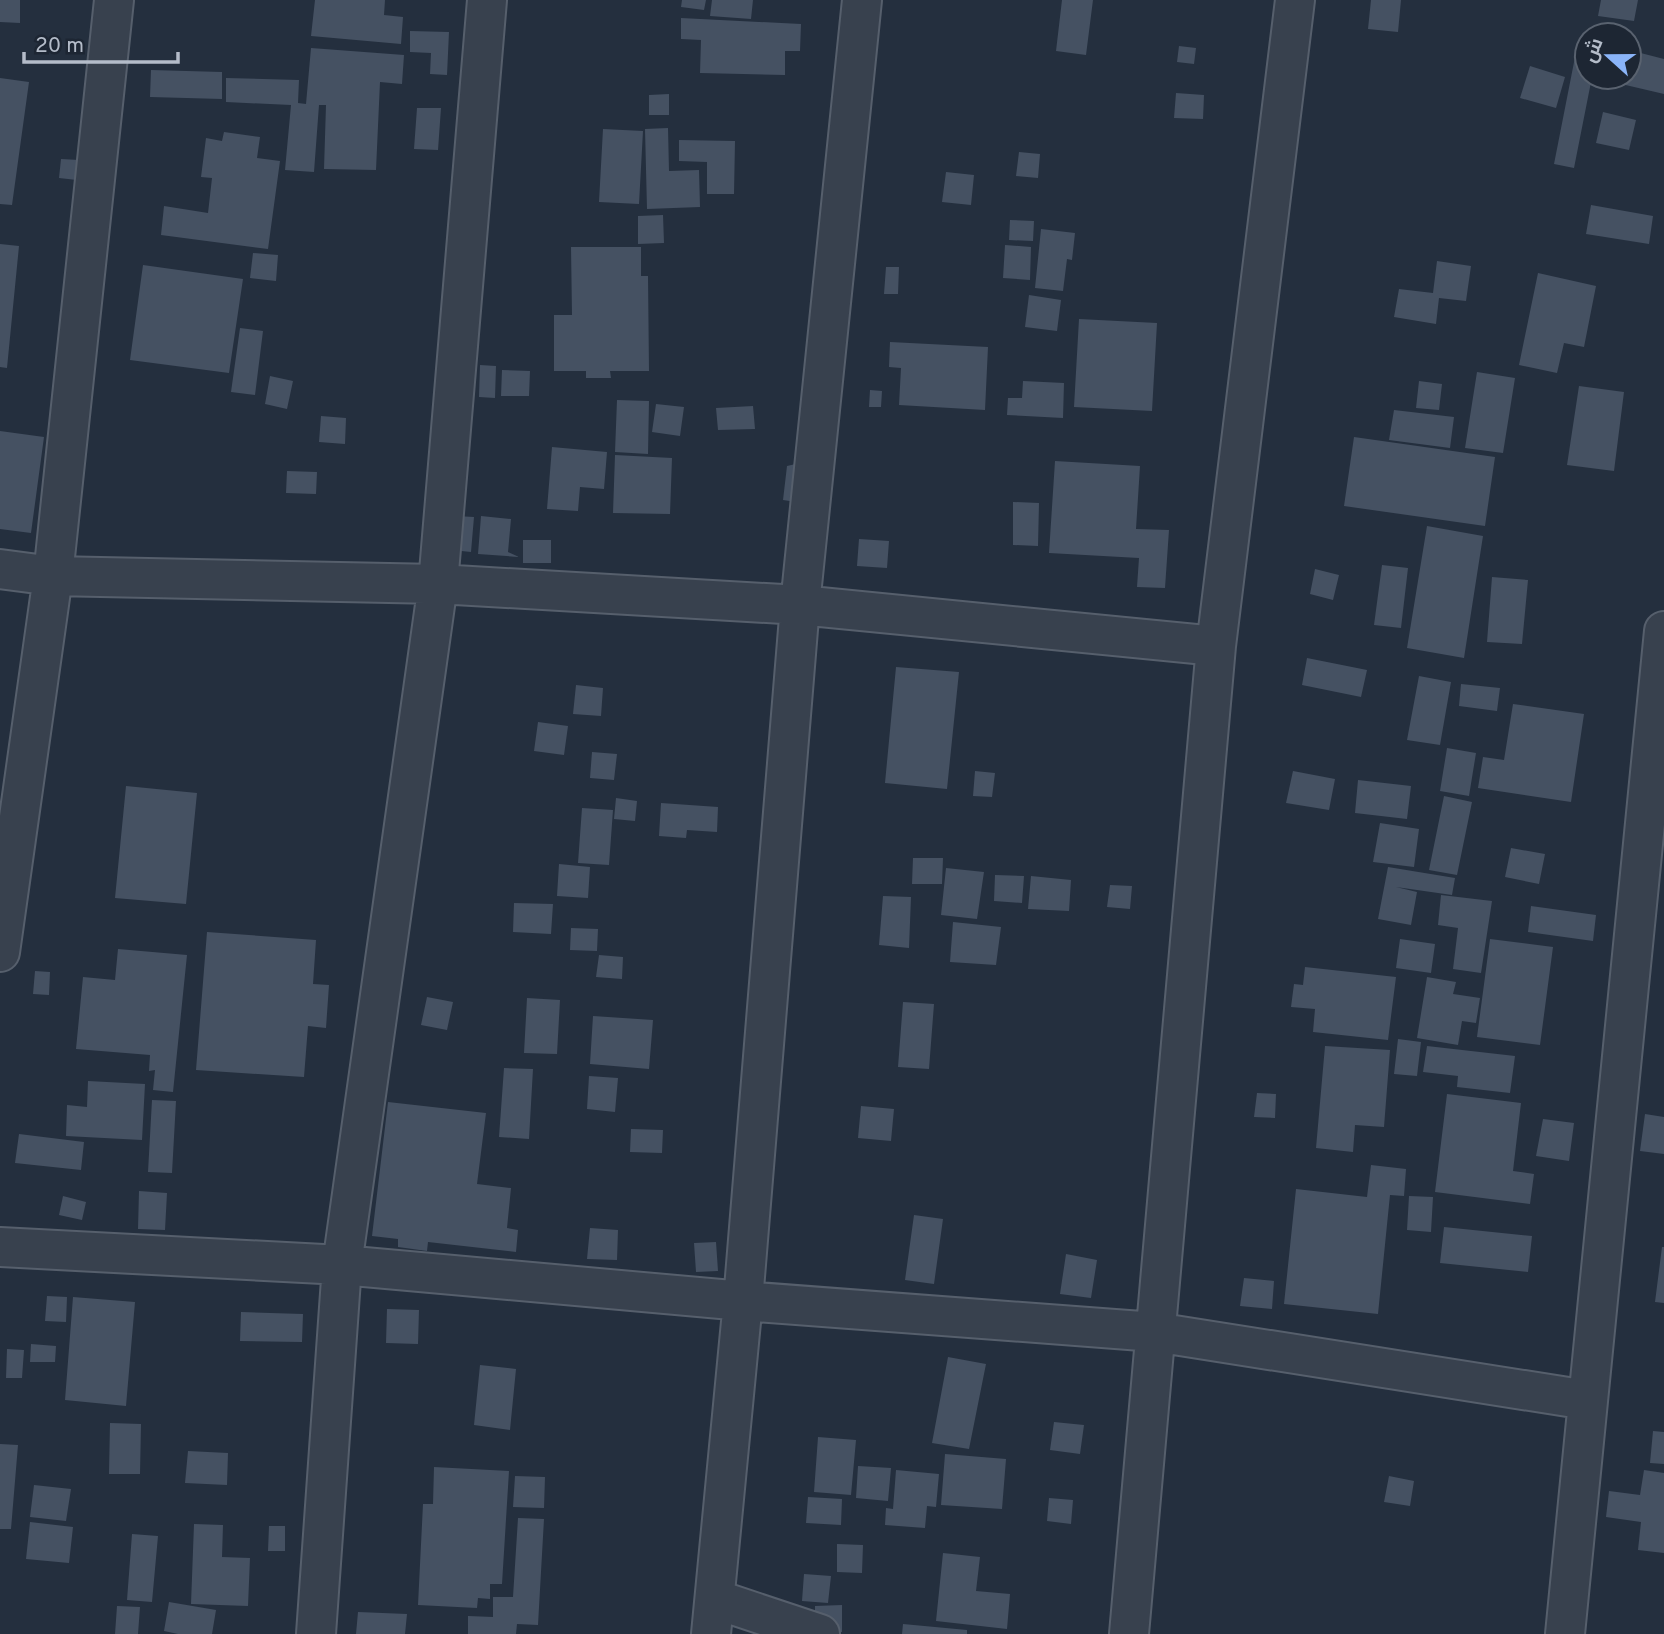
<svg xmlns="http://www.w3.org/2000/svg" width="1664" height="1634" viewBox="0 0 1664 1634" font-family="Overpass,Cairo,sans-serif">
<rect width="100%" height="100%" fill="#242f3e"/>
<path fill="#455162" d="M 0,0 L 20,0 L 20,23 L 0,22 Z
M 315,0 L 385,0 L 384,15 L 403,17 L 401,44 L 311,36 Z
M 682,0 L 706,0 L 704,10 L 681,7 Z
M 712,0 L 753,0 L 751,19 L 710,16 Z
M 1062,0 L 1093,0 L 1086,55 L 1056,51 Z
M 1371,0 L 1401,0 L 1398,32 L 1368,29 Z
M 1601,0 L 1638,0 L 1634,21 L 1598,16 Z
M 681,18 L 801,24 L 800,51 L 785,51 L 785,75 L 700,73 L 701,40 L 681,39 Z
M 410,31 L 449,32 L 447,75 L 430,74 L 431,53 L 410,52 Z
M 1179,46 L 1196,48 L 1194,64 L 1177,62 Z
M 311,48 L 404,55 L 402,84 L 380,82 L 376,170 L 324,169 L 326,105 L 319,105 L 314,172 L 285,170 L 291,105 L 226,102 L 226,78 L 299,80 L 298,103 L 306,104 Z
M 1629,50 L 1664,59 L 1664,94 L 1600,79 L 1601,77 L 1629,77 Z
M 1576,52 L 1587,53 L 1587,77 L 1592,77 L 1574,168 L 1554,164 Z
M 1530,66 L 1565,77 L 1556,108 L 1520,98 Z
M 151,70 L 222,72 L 222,99 L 150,97 Z
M 0,78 L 29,82 L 12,205 L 0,204 Z
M 1176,93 L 1204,95 L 1203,119 L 1174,118 Z
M 669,94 L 669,115 L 649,115 L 649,95 Z
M 417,108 L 441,108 L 438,150 L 414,149 Z
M 1603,112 L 1636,120 L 1629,150 L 1596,143 Z
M 668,128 L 669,171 L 699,170 L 700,207 L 647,209 L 645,129 Z
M 603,129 L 643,131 L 639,204 L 599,202 Z
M 224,132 L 260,137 L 257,158 L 280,161 L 268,249 L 161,235 L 164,206 L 208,213 L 212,178 L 201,177 L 206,138 L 222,141 Z
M 679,140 L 735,141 L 734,194 L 707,194 L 707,162 L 679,161 Z
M 1019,152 L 1040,154 L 1038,178 L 1016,176 Z
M 61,159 L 79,160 L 77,180 L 59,178 Z
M 946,172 L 974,175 L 971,205 L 942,202 Z
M 1591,205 L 1653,216 L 1649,244 L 1586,234 Z
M 663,215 L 664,243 L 638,244 L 638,216 Z
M 1010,220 L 1034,221 L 1033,241 L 1009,240 Z
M 1041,229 L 1075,233 L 1072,260 L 1067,259 L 1063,291 L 1035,288 Z
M 0,244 L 19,246 L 7,368 L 0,367 Z
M 1005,245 L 1031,247 L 1030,280 L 1003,278 Z
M 571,247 L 641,247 L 641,276 L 648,276 L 649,371 L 610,371 L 611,378 L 586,378 L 586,371 L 554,371 L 554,315 L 572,315 Z
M 253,253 L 278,255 L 276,281 L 250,278 Z
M 1437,261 L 1471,266 L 1466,301 L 1439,298 L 1436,324 L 1394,317 L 1399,289 L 1433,293 Z
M 143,265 L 243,279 L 229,373 L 130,360 Z
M 886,267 L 899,267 L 898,294 L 884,294 Z
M 1538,273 L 1596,286 L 1584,347 L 1564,343 L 1557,373 L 1519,365 Z
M 1029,295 L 1061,300 L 1057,331 L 1025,327 Z
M 1079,319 L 1157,323 L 1152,411 L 1074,407 Z
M 240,328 L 263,331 L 255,395 L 231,392 Z
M 890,342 L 988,347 L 985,410 L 899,405 L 901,368 L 889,367 Z
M 480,365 L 496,366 L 495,398 L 479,397 Z
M 502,370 L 530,371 L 529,396 L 501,396 Z
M 1477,372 L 1515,378 L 1503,453 L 1465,448 Z
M 270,376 L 293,381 L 287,409 L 265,404 Z
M 1023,381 L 1064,383 L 1063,418 L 1007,415 L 1008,398 L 1022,398 Z
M 1419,381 L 1442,384 L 1439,410 L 1416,408 Z
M 1579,386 L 1624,392 L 1614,471 L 1567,465 Z
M 870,390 L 882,391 L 881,407 L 869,407 Z
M 617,400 L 649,401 L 648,454 L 615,452 Z
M 656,404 L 684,407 L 680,436 L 652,432 Z
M 753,406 L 755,429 L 718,430 L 716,408 Z
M 1394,410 L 1454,417 L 1450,448 L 1389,440 Z
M 321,416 L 346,418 L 345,444 L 319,442 Z
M 0,431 L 44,437 L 31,533 L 0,529 Z
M 1354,437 L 1495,457 L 1485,526 L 1344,506 Z
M 552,447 L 607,452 L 604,489 L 580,487 L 578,511 L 547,509 Z
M 615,455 L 672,458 L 670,514 L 613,513 Z
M 1055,461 L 1140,466 L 1136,529 L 1169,530 L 1165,588 L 1137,587 L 1139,558 L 1049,553 Z
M 800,463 L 796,502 L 783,500 L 787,466 Z
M 287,471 L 317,472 L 316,494 L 286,493 Z
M 1013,502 L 1039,503 L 1038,546 L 1013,545 Z
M 456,516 L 474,517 L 471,552 L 452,550 Z
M 481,516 L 511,519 L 508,552 L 519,557 L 478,554 Z
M 1427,526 L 1483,536 L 1464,658 L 1407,648 Z
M 859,539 L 889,541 L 887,568 L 857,566 Z
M 523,540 L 551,540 L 551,563 L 523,563 Z
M 1382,565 L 1408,568 L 1401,628 L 1374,625 Z
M 1315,569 L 1339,575 L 1333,600 L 1310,594 Z
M 1492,577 L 1528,580 L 1522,644 L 1487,642 Z
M 1307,658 L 1367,670 L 1361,697 L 1302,685 Z
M 896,667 L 959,672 L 947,789 L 885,783 Z
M 1419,676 L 1451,682 L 1440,745 L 1407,740 Z
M 1461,684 L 1500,688 L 1497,711 L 1459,706 Z
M 576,685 L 603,688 L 601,716 L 573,714 Z
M 1513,704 L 1584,714 L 1571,802 L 1478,788 L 1483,757 L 1504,760 Z
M 538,722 L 568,726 L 564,755 L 534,751 Z
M 1447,748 L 1476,753 L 1469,796 L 1440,791 Z
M 592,752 L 617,754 L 614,780 L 590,778 Z
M 975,771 L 995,773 L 992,797 L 973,796 Z
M 1293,771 L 1335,779 L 1329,810 L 1286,803 Z
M 1358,780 L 1411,786 L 1407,819 L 1355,813 Z
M 126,786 L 197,793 L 186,904 L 115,898 Z
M 1444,796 L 1472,802 L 1457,875 L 1429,870 Z
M 616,798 L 637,801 L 635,821 L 614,819 Z
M 661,803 L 718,807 L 717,832 L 687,830 L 686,838 L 659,836 Z
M 582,808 L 613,810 L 609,865 L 578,863 Z
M 1380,823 L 1419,829 L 1414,867 L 1373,862 Z
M 1511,848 L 1545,854 L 1539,884 L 1505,877 Z
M 913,858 L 943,858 L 942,884 L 912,884 Z
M 559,864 L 590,867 L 588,898 L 557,896 Z
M 1388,867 L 1455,878 L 1452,895 L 1396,887 L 1417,892 L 1411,925 L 1378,919 Z
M 946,868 L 984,872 L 977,919 L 941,915 Z
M 995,875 L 1024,876 L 1022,903 L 994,901 Z
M 1031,876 L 1071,880 L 1069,911 L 1028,909 Z
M 1110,885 L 1132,886 L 1130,909 L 1107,907 Z
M 1441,895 L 1492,901 L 1481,973 L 1453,969 L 1458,928 L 1438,925 Z
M 883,896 L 911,897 L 909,948 L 879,945 Z
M 514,903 L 553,904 L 551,934 L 513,932 Z
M 1531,906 L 1596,915 L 1593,941 L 1528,932 Z
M 953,922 L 1001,927 L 996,965 L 950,962 Z
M 571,928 L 598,929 L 597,951 L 570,950 Z
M 207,932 L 316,940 L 313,984 L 329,985 L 326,1028 L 308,1026 L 304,1077 L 196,1070 Z
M 1400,939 L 1435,944 L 1431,973 L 1396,968 Z
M 1490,939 L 1553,947 L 1540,1045 L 1477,1037 Z
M 118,949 L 187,955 L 173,1092 L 153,1090 L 155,1070 L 149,1071 L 150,1055 L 76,1049 L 83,977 L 115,980 Z
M 599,955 L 623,957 L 622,979 L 596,977 Z
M 1305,967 L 1396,977 L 1388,1040 L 1313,1032 L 1315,1009 L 1291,1007 L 1294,984 L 1303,985 Z
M 35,971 L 50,972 L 49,995 L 33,994 Z
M 1427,977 L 1456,982 L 1453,994 L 1480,998 L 1476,1023 L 1462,1021 L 1458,1045 L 1417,1038 Z
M 427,997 L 453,1002 L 447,1030 L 421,1025 Z
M 527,998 L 560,1000 L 557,1054 L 524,1053 Z
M 903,1002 L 934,1004 L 929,1069 L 898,1067 Z
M 593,1016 L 653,1020 L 649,1069 L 590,1064 Z
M 1398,1039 L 1421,1042 L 1417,1076 L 1394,1074 Z
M 1325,1046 L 1390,1050 L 1384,1127 L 1355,1125 L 1353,1152 L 1316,1148 Z
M 1427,1046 L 1515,1056 L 1510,1093 L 1457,1087 L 1458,1076 L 1423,1072 Z
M 504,1068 L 533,1069 L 529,1139 L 499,1137 Z
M 589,1076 L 618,1078 L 615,1112 L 587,1109 Z
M 88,1081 L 145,1084 L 142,1140 L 66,1136 L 67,1105 L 87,1107 Z
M 1257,1093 L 1276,1094 L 1275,1118 L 1254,1117 Z
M 1447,1094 L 1521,1103 L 1513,1171 L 1534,1174 L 1530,1204 L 1435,1192 Z
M 152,1100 L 176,1101 L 172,1173 L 148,1172 Z
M 388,1102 L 486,1113 L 477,1184 L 511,1188 L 507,1228 L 518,1230 L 516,1252 L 428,1242 L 427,1251 L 398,1247 L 398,1239 L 372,1236 Z
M 861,1106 L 894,1109 L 891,1141 L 858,1138 Z
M 1645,1114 L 1664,1117 L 1664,1154 L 1640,1151 Z
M 1543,1119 L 1574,1123 L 1569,1161 L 1536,1156 Z
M 631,1129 L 663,1130 L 662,1153 L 630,1152 Z
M 19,1134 L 84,1142 L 81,1170 L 15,1163 Z
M 1371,1165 L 1406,1169 L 1404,1196 L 1390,1195 L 1378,1314 L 1284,1304 L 1296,1189 L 1367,1197 Z
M 139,1191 L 167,1193 L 165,1230 L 138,1229 Z
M 63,1196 L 86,1202 L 82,1220 L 59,1215 Z
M 1409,1196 L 1433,1197 L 1431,1232 L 1407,1230 Z
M 914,1215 L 943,1219 L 934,1284 L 905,1280 Z
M 1444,1227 L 1532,1236 L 1528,1272 L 1440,1263 Z
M 590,1228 L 618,1230 L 617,1260 L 587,1259 Z
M 716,1242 L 718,1271 L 696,1272 L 694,1243 Z
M 1662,1247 L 1664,1247 L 1664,1303 L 1655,1302 Z
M 1066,1254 L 1097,1260 L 1091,1298 L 1060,1294 Z
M 1244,1278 L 1274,1281 L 1272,1309 L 1240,1306 Z
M 47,1296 L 67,1297 L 66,1322 L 45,1321 Z
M 73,1297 L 135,1302 L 126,1406 L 65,1400 Z
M 387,1309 L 419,1310 L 418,1344 L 386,1343 Z
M 241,1312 L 303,1314 L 302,1342 L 240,1341 Z
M 31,1344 L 56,1346 L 55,1362 L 30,1362 Z
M 7,1349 L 24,1350 L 22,1378 L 6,1378 Z
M 948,1357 L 986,1364 L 969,1449 L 932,1443 Z
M 480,1365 L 516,1369 L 510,1430 L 474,1425 Z
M 1054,1422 L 1084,1425 L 1080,1454 L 1050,1450 Z
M 110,1423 L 141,1424 L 140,1474 L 109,1474 Z
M 1653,1431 L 1664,1432 L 1664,1464 L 1650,1463 Z
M 818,1437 L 856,1440 L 851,1495 L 814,1492 Z
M 0,1444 L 18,1445 L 11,1529 L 0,1529 Z
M 188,1451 L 228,1453 L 227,1485 L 185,1483 Z
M 945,1454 L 1006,1459 L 1002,1509 L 941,1505 Z
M 858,1466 L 891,1468 L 888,1501 L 856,1498 Z
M 434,1467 L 509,1471 L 502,1584 L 490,1584 L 490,1599 L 478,1598 L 477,1608 L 418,1605 L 423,1504 L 433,1504 Z
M 896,1470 L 939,1474 L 936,1507 L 927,1506 L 925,1528 L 885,1525 L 886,1508 L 893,1509 Z
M 1644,1470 L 1664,1473 L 1664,1553 L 1638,1550 L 1641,1522 L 1606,1517 L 1609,1491 L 1640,1495 Z
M 515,1476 L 545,1477 L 544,1508 L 513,1507 Z
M 1389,1476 L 1414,1481 L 1410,1506 L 1384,1502 Z
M 34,1485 L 71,1489 L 66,1521 L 30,1517 Z
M 808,1497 L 842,1499 L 841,1525 L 806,1523 Z
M 1049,1498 L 1073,1500 L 1071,1524 L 1047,1521 Z
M 518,1518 L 544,1519 L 538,1625 L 517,1624 L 516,1634 L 468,1634 L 468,1616 L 493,1617 L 493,1597 L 513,1597 Z
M 30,1522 L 73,1527 L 69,1563 L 26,1559 Z
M 194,1524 L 223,1525 L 222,1557 L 250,1558 L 248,1606 L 191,1604 Z
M 269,1526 L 285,1526 L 285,1551 L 268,1551 Z
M 132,1534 L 158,1536 L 152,1602 L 127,1600 Z
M 837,1544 L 863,1545 L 862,1573 L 837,1572 Z
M 943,1553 L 980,1557 L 976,1591 L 1010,1594 L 1007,1629 L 936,1621 Z
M 804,1574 L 831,1576 L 828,1603 L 802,1601 Z
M 169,1602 L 216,1610 L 212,1634 L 178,1634 L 164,1631 Z
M 842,1605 L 842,1632 L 815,1631 L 815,1606 Z
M 117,1606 L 140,1607 L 138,1634 L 115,1634 Z
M 358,1612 L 407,1614 L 405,1634 L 356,1634 Z
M 903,1624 L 967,1630 L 967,1634 L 902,1634 Z"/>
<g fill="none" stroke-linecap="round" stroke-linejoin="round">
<defs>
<path id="minor" d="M 0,569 L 53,576 L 438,584 L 800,605 L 1216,646
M 0,952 L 53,576 L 114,0
M 0,1247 L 342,1265 L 743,1301 L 1155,1332 L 1587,1400
M 715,1599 L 820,1634
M 316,1634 L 342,1265 L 438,584 L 487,0
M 711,1634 L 743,1301 L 800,605 L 862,0
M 1129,1634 L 1216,646 L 1295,0
M 1565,1634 L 1664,631"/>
</defs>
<use href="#minor" stroke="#565f6c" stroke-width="42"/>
<use href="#minor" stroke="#38414e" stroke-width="38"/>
</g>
<g transform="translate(1608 56) rotate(291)"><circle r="33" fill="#1d2633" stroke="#59626f" stroke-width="2"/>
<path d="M0-5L12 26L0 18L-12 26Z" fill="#8ab4f8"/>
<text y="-10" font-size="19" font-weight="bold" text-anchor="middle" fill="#b4bcc9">ش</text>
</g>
<path d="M24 52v10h154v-10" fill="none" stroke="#b4bcc9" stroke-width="3.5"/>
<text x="35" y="52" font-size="21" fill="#b4bcc9" stroke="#1d2633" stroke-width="5" paint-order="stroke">20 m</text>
</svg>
